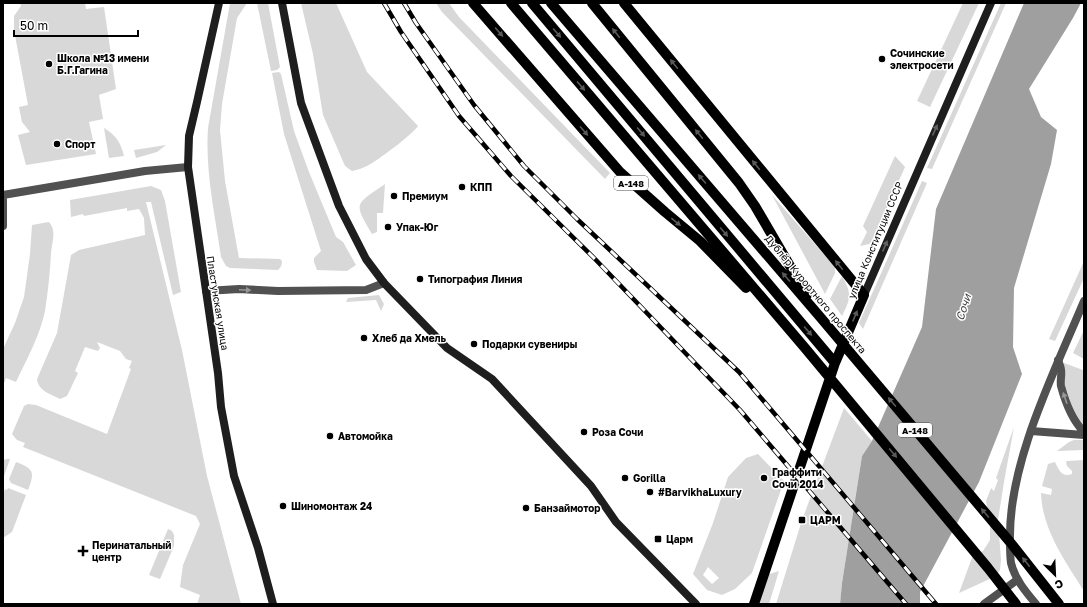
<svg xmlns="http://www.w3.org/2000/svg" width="1087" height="607" viewBox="0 0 1087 607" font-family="'Golos Text',sans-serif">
<rect width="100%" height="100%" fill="#fff"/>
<path fill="#d8d8d8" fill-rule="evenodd" d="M 20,3 L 85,3 L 86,9 L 104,7 L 116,89 L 99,95 L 103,119 L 89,122 L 96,154 L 26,165 L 18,135 L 30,132 L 22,122 L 19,107 L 28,105 L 14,30 L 14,16 L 21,6 Z
M 230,3 L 247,3 L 237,18 L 222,104 L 220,130 L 225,181 L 239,258 L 280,259 L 282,261 C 282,265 281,267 278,270 L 230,268 L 226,266 L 221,257 C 215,215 205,171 208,128 Z
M 257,3 L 268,3 L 280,67 L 277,70 L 271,71 Z
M 301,3 L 336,3 L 367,72 L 418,126 C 412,135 377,161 367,166 C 362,168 358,170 352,171 L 345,166 L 323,115 L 313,54 Z
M 436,3 L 449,3 L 459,17 L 610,173 L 605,179 L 442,12 Z
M 963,3 L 979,3 L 930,107 L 917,101 Z
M 1001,3 L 1006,3 L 932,169 L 927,168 Z
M 279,72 L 281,74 L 294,131 L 309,172 L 336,237 L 343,242 L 356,265 L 347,271 L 317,270 L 314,262 L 314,258 L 321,251 L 284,134 L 272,73 Z
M 104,128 C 116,135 121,143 124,156 L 109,158 Z
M 166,145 L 157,152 L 136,158 L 134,150 Z
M 895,156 L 905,167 L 872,241 L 869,244 L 860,246 L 867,232 L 863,226 Z
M 922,181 L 927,183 L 863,329 L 859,323 Z
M 385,184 L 383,213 L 377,213 L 377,232 L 372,234 C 353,202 355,205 385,184 Z
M 151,186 L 161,190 L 165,201 L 181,292 L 173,295 L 151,202 L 146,202 L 182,350 L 207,476 L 241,604 L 197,604 L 200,595 L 180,587 L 183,565 L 200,524 L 196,516 L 23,447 L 25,443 L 17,440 L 12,434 L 24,406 L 28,404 L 36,405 L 107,434 L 131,369 L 129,368 L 132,361 L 126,359 L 120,351 L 97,342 L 100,348 L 98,351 L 85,347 L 75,371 L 78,373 L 67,396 L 60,399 C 51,394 38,391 37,379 L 57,333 L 71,255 L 79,250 L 145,235 L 144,218 L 139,209 L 127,211 L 127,208 L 84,216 L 83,214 L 71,217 L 70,200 Z
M 772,195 L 835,267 L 835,273 L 825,294 Z
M 49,222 C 57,231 52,241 51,253 C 50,272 48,292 45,311 C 40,335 27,359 16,382 L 6,378 L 3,386 L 3,349 L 15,323 L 24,297 L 30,254 L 32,225 Z
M 1084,261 L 1084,278 L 1055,341 L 1049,339 Z
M 842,276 C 852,294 851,298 842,316 L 830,299 Z
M 379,295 L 384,304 L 381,311 L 376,300 L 346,302 L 348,298 Z
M 1084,330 L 1084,359 L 1073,353 Z
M 1064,363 L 1083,370 L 1084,431 L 1068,405 L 1061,369 Z
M 844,408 L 872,441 L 862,456 L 842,583 L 840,604 L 776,604 L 802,520 Z
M 1014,427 L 1004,482 L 998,520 L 1001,560 L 1000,570 L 997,574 L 992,578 L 959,593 L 973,555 L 983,551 L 990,540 L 990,523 L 986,501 L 991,488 L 994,491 L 998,480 L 996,478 Z
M 1074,440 L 1084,440 L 1084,450 L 1057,451 L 1069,442 Z
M 758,454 L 784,481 L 752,573 L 735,589 L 722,595 L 707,590 L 693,574 L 713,523 L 728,477 L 746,458 ZM 708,567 L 719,578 L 712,584 L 703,575 Z
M 7,459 L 10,459 L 4,476 L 3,460 Z
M 1084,460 L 1084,591 C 1065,561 1042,529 1041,493 L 1051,495 L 1052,489 L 1042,486 L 1048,464 L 1055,462 C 1059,470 1062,478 1072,474 L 1072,471 L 1067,466 L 1066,462 L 1067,461 Z
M 16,462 C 34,469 35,472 28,490 L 11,483 L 9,479 Z
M 8,488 L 26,495 L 12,532 L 3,538 L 3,495 L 5,489 L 7,490 Z
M 168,529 L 172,531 L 174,535 L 174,546 L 160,579 L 149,575 Z
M 779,571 L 769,604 L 754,604 L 763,576 Z"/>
<path fill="#9f9f9f" d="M 1024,3 L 1081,3 L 1073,18 L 1029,89 L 1041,117 L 1057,130 L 1051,164 L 1014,288 L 1013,347 L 1022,374 L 979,482 L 920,592 L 920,604 L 840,604 L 842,583 L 862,456 L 872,441 L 922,327 L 936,209 Z"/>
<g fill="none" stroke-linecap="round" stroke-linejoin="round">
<path stroke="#515151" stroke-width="8" d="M 3,195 L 145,171 L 188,167
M 3,200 L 3,226
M 206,291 L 239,289 L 278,291 L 366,290 L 384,283
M 1058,360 C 1059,363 1061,367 1061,370 C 1062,375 1060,380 1061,386 C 1065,401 1073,421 1084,432
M 1031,431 L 1084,435
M 984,604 L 1017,580"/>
<path stroke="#515151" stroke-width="8" d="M 1036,604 C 1025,591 1015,579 1011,563 C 1010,556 1010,548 1010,541 C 1008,463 1054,373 1084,301"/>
<path stroke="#1e1e1e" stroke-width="8" d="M 219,3 L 197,102 L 189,136 L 188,167 L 218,373 L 221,407 L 234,476 L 258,548 L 273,604
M 282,3 L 301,103 L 339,206 L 366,259 L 384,283 L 447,348 L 492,379 L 591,486 L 616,522 L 696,604
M 864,295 L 991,3"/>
<path stroke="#000" stroke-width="10" d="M 473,3 L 620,172 L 665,212 L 700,241 L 746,288
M 511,3 L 805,348 L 988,568 L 1016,604
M 532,3 L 835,363
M 551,3 L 821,318 L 1010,542 L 1059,604
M 592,3 L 739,183 L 755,206 L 807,295
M 624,3 L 864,295 L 835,363 L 754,604"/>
<defs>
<path id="rail" d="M 384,3 L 401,32 L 459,116 L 511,176 L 595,259 L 740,410 L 906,604
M 404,3 L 416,23 L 474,105 L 524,166 L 577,219 L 739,372 L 936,604"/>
</defs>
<use href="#rail" stroke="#000" stroke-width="4.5"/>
<use href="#rail" stroke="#fff" stroke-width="3" stroke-dasharray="9" stroke-linecap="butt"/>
</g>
<defs><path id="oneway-solid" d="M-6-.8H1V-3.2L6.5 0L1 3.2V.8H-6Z"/></defs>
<g fill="#595959">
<use href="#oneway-solid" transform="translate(499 32) rotate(49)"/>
<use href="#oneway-solid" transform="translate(557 33) rotate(50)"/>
<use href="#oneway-solid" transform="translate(616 33) rotate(-129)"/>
<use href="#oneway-solid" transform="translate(674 64) rotate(-129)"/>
<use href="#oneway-solid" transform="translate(581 86) rotate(49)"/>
<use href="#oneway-solid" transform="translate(584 131) rotate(49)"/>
<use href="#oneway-solid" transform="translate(641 132) rotate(50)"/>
<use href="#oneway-solid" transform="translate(699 134) rotate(-129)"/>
<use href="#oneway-solid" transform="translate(756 165) rotate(-129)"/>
<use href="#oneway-solid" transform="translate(702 179) rotate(-131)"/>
<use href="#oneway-solid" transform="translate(676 222) rotate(39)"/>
<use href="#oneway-solid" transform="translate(724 232) rotate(50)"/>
<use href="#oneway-solid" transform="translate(839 265) rotate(-129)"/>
<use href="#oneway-solid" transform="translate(786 277) rotate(-131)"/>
<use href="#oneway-solid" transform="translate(855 316) rotate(-67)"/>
<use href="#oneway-solid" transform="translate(808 331) rotate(50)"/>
<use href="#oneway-solid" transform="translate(892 402) rotate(-130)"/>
<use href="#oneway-solid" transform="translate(893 453) rotate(50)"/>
<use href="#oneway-solid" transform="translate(985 513) rotate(-130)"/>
<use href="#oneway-solid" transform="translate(1026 562) rotate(-128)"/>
</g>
<g fill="#626262">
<use href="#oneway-solid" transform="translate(935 130) rotate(-66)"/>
<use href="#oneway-solid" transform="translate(885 246) rotate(-67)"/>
</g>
<g fill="#979797">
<use href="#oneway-solid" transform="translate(245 290) rotate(2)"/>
<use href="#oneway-solid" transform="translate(1065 398) rotate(-109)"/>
</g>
<g fill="#000" stroke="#fff" stroke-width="1.5">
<circle cx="882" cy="59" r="4"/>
<circle cx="49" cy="64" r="4"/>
<circle cx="57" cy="144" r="4"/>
<circle cx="462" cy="187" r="4"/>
<circle cx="394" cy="196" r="4"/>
<circle cx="388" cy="227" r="4"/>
<circle cx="420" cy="279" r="4"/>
<circle cx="364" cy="338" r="4"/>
<circle cx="474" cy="344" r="4"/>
<circle cx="584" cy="432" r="4"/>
<circle cx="330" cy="436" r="4"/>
<circle cx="625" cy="478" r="4"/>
<circle cx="764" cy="478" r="4"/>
<circle cx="650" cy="492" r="4"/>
<circle cx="283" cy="506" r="4"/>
<circle cx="526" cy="508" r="4"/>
<rect x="798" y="516" width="8" height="8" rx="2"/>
<rect x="654" y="535" width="8" height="8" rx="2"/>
<path d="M81 545h4v4h4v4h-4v4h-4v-4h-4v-4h4z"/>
</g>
<g text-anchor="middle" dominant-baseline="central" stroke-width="3" stroke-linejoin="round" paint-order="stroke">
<g fill="#fff" stroke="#4c4c4c" stroke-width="1">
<rect x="614" y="176" width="34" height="14" rx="3"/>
<rect x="898" y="423" width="34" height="14" rx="3"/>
</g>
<g font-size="9" font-weight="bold" fill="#000">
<text x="631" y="183">А-148</text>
<text x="915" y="430">А-148</text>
</g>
<g font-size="10" font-weight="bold" fill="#000" stroke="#fff" text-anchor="start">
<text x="890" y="53">Сочинские<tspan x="890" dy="12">электросети</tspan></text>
<text x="57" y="58">Школа №13 имени<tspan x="57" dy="12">Б.Г.Гагина</tspan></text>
<text x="65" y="144">Спорт</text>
<text x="470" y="187">КПП</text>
<text x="402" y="196">Премиум</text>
<text x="396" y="227">Упак-Юг</text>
<text x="428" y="279">Типография Линия</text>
<text x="372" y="338">Хлеб да Хмель</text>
<text x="482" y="344">Подарки сувениры</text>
<text x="592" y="432">Роза Сочи</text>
<text x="338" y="436">Автомойка</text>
<text x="772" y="472">Граффити<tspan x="772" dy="12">Сочи 2014</tspan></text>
<text x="633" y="478">Gorilla</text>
<text x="658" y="492">#BarvikhaLuxury</text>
<text x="291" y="506">Шиномонтаж 24</text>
<text x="534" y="508">Банзаймотор</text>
<text x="810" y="520">ЦАРМ</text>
<text x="666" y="539">Царм</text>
<text x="92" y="545">Перинатальный<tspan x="92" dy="12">центр</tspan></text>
</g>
<g font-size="10" fill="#000" stroke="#fff">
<text transform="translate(875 240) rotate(-67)">улица Конституции СССР</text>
<text transform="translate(816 294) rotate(50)">Дублёр Курортного проспекта</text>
<text transform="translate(218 303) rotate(81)">Пластунская улица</text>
</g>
<g font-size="11" font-style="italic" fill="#404040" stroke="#fff">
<text transform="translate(963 307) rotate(-73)">Сочи</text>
</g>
</g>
<rect width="1087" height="607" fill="none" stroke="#000000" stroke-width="8"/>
<g transform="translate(1055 575) rotate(156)" stroke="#ffffff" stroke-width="3" paint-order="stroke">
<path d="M0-3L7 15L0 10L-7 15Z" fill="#000000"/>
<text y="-6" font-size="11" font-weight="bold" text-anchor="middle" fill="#000000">С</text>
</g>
<path d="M14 30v6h124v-6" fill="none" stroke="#000000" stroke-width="2"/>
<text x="20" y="30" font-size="12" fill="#000000" stroke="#ffffff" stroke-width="3" paint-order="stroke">50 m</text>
</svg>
